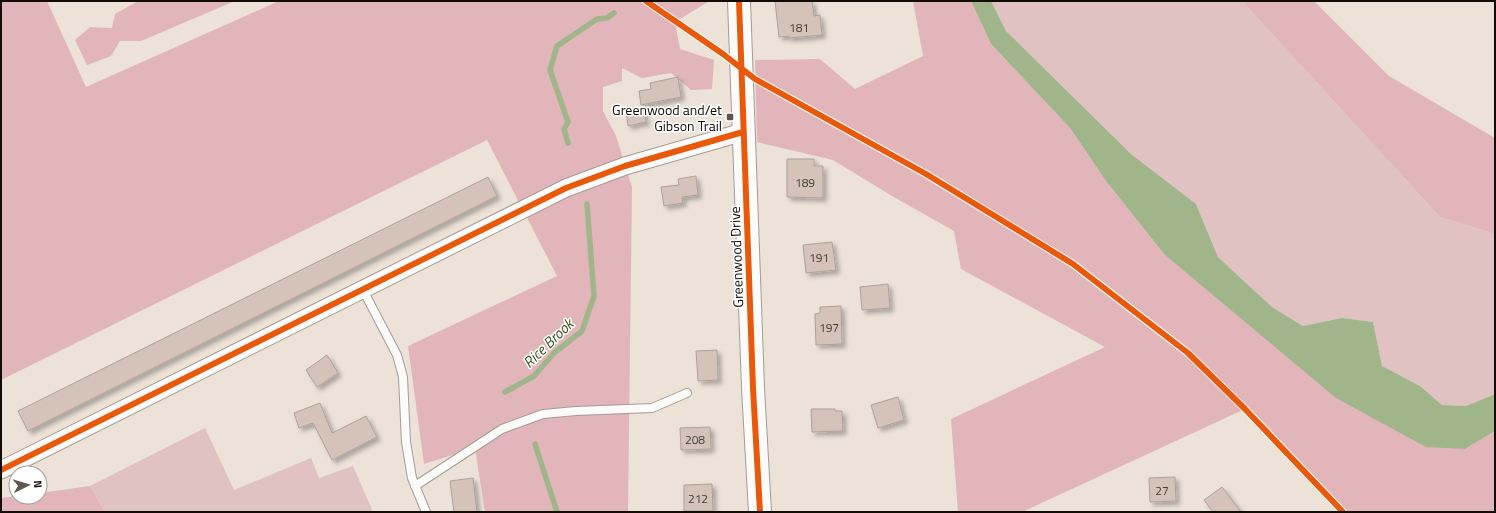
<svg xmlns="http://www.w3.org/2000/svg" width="1496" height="513" viewBox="0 0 1496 513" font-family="'Titillium Web',sans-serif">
<defs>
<filter id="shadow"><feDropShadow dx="3.5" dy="3.5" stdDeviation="2" flood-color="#0004"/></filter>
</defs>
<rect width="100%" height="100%" fill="#ece2d8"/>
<path fill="#e0c2c3" d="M 991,1 L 1242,1 L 1440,217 L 1495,234 L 1495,393 L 1493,395 L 1466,406 L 1442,405 L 1420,386 L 1382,366 L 1373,322 L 1342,318 L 1303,326 L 1272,307 L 1218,257 L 1196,204 L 1131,154 L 1006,31 Z
M 205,428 L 234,490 L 311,458 L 319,478 L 353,466 L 373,512 L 105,512 L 90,486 Z"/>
<path fill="#e2b5ba" d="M 1,1 L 47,1 L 86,87 L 279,1 L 708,1 L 708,2 L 675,22 L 680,49 L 714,60 L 712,89 L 691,90 L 671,73 L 642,78 L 622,68 L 622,81 L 603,87 L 603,111 L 616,136 L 632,187 L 628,512 L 485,512 L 475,448 L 424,464 L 408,346 L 557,276 L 487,140 L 1,380 Z
M 138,1 L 235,1 L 141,41 L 120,41 L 111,56 L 87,65 L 75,40 L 90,27 L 112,28 L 115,14 Z
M 913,1 L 971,1 L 991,44 L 1070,128 L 1106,181 L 1164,254 L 1465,449 L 1495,431 L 1495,512 L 1343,512 L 1245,409 L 1022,512 L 958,512 L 951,419 L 1105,347 L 961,269 L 954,231 L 892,196 L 833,160 L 757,142 L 755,60 L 820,59 L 855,89 L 923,56 Z
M 1242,1 L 1314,1 L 1389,76 L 1495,138 L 1495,234 L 1440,217 Z
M 90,486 L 105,512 L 1,512 L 1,498 L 16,496 L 16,497 L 40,497 L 40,493 Z"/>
<path fill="#a0b58a" d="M 971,1 L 991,1 L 1006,31 L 1131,154 L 1196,204 L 1218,257 L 1272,307 L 1303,326 L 1342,318 L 1373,322 L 1382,366 L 1420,386 L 1442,405 L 1466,406 L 1493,395 L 1495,393 L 1495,431 L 1465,449 L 1426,447 L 1336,398 L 1164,254 L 1106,181 L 1070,128 L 991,44 Z"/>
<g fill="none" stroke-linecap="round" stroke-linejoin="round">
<path stroke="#a0b58a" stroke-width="5.5" d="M 568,143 L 564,129 L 568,122 L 550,70 L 557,46 L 597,19 L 607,18 L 614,13
M 505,392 L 534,376 L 554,353 L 582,331 L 594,296 L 587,204
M 535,444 L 557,512"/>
</g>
<path fill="#d5c3ba" stroke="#aba29c" filter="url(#shadow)" d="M 775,1 L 812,1 L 814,16 L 820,15 L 822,35 L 789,38 L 789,36 L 779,37 Z
M 678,77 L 681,97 L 641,105 L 639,91 L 651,89 L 650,83 Z
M 643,107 L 646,122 L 628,126 L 626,110 Z
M 787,159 L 814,159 L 814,166 L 823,166 L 823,198 L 787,197 Z
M 696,176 L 698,195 L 682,197 L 683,203 L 664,206 L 661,187 L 679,185 L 678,179 Z
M 488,177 L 497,196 L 28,431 L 18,411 Z
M 832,242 L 836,270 L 806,273 L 803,245 Z
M 888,284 L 890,308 L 862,310 L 860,287 Z
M 841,306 L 842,344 L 816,345 L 815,314 L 820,313 L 820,307 Z
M 717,350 L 718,380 L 698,381 L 696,351 Z
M 327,355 L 338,373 L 317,387 L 306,370 Z
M 898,397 L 904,420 L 878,428 L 871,405 Z
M 320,403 L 332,433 L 366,416 L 377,437 L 332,460 L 313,423 L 299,428 L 294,413 Z
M 811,409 L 835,409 L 835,411 L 842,411 L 843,431 L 812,432 Z
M 710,427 L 711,449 L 681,450 L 680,428 Z
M 1175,477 L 1176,501 L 1150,502 L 1149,478 Z
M 473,478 L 477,512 L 454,512 L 450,481 Z
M 712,484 L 713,511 L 684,511 L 684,485 Z
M 1222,487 L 1241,512 L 1213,512 L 1204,500 Z"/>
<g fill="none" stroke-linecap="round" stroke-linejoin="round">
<defs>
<path id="lane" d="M 363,290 L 397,355 L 403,377 L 406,442 L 412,478 L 426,512
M 415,486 L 502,429 L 543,414 L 576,411 L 652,408 L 687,393"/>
<path id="street" d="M 1,470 L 566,188 L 625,166 L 743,132"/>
<path id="secondary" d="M 739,1 L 753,388 L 760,512"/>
</defs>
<use href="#lane" stroke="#a39c94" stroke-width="10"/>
<use href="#street" stroke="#a39c94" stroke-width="19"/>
<use href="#secondary" stroke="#a39c94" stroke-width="24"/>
<use href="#lane" stroke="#fcfbf9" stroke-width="8"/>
<use href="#street" stroke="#fcfbf9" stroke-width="17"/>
<use href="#secondary" stroke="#fcfbf9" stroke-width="22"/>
<defs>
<path id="cycleway" d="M 646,1 L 723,54 L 755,79 L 926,174 L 1073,264 L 1188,353 L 1245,409 L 1343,512
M 739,1 L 753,388 L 760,512
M 1,470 L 566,188 L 625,166 L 743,132"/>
</defs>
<use href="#cycleway" stroke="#fff" stroke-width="8"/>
<use href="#cycleway" stroke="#e8590c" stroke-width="6"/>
</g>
<rect fill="#5e5750" stroke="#fff" stroke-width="1.5" x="726" y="113" width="8" height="8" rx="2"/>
<g text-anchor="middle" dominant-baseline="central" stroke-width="3" stroke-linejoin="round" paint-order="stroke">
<g font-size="12" fill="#423a33">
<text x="799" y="27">181</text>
<text x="805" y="182">189</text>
<text x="819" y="257">191</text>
<text x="829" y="327">197</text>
<text x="695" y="439">208</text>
<text x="1162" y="490">27</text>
<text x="698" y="498">212</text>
</g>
<g font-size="14" fill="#110c06" stroke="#fff" text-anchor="end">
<text x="722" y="109">Greenwood and/et<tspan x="722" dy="16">Gibson Trail</tspan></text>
</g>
<g font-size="14" fill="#110c06" stroke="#fff">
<text transform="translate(736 257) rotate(-92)">Greenwood Drive</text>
</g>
<g font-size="15" font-style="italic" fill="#365619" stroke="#fff">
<text transform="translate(548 343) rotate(-44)">Rice Brook</text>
</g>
</g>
<rect width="1496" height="513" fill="none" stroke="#110c06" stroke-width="4"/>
<g transform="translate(28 485) rotate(85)"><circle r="19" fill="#ffffff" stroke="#a09e9b"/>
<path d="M0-3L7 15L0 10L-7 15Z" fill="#5e5750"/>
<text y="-6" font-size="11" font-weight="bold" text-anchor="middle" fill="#110c06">N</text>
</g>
</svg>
